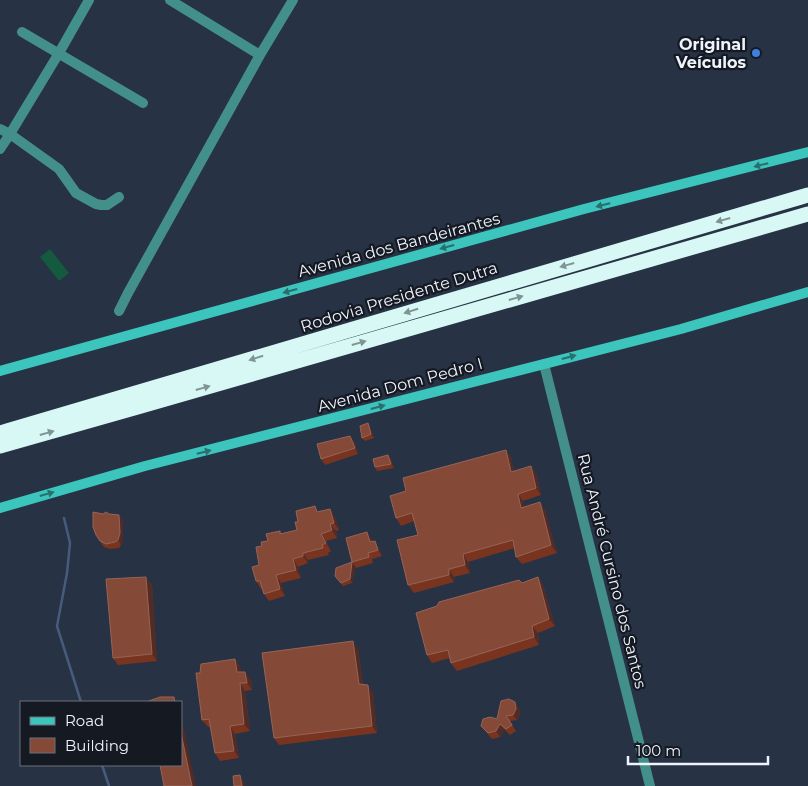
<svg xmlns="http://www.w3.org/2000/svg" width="808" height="786" viewBox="0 0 808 786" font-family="Montserrat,sans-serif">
<rect width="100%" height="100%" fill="#273245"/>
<path fill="#135a3e" d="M 50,249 L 69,273 L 59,281 L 40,257 Z"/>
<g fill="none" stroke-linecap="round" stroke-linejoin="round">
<path stroke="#475b7c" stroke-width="2.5" d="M 64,518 L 70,543 L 67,573 L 57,626 L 81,702
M 102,765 L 109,786"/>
<path stroke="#43908a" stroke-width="10" d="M 170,0 L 260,55
M 22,32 L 143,103
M 0,129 L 10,134 L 59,169 L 76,193 L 96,204 L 101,205 L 107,205 L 119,197
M 0,149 L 10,134 L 59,53 L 89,0
M 119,311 L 128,293 L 260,55 L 293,0
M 544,364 L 650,786"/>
<path stroke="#3cc5bc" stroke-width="10" d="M 0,371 L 584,209 L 808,152
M 0,508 L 145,466 L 681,329 L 808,292"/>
<path stroke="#d7f8f4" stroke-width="15" d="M 0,433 C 270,356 538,272 808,195
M 0,446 L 141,406 L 808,214"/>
</g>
<path fill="#793420" d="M 368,423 L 370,427 L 374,438 L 365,441 L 362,438 Z
M 354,441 L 358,454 L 325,465 L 321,459 Z
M 388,455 L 391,459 L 394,468 L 377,471 L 375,467 Z
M 511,457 L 514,471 L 536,473 L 541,495 L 523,501 L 524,507 L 545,510 L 557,553 L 522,564 L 516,557 L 515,548 L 468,562 L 470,573 L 454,577 L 454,582 L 414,593 L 408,585 L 418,535 L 414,521 L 401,526 L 396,518 Z
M 330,509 L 335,517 L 339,530 L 336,531 L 337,538 L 326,541 L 331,551 L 328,553 L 329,555 L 308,560 L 308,563 L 298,567 L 301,578 L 281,583 L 285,596 L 269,601 L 264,594 L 262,589 L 261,589 L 256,581 L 262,546 L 280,531 L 282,534 L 297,530 L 298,522 L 319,512 Z
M 109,514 L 123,521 L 123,539 L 121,545 L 119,548 L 110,549 L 104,547 L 96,535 Z
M 371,538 L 373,542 L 378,547 L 382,556 L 372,559 L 373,563 L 356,568 L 355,566 L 352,583 L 343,586 L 335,576 L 352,562 Z
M 538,577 L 543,585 L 555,626 L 538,633 L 539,645 L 457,671 L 451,663 L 450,658 L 432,663 L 427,655 L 522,583 Z
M 152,584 L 157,661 L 118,665 L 113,658 Z
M 358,649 L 363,685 L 373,693 L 377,733 L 279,745 L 274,738 Z
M 235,659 L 240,667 L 241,672 L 251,679 L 252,690 L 245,691 L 250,731 L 235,734 L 239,758 L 220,761 L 215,753 L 210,727 L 208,727 L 202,720 Z
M 519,708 L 520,714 L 517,720 L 510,721 L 516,731 L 510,735 L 504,729 L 500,737 L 492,739 L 481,726 Z"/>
<path fill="#532b25" d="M 368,423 L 370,427 L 374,438 L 371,434 Z
M 350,436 L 354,441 L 358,454 L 355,448 Z
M 506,450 L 511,457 L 516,480 L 511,472 Z
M 388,455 L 391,459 L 394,468 L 391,464 Z
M 531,466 L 536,473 L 541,495 L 536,488 Z
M 518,494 L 523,501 L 526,515 L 521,508 Z
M 540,502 L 545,510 L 557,553 L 551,545 Z
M 330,509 L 335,517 L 339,530 L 334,523 Z
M 119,515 L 123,521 L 123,539 L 121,545 L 118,540 Z
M 330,524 L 336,531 L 337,538 L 332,530 Z
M 367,532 L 371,538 L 374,548 L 370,542 Z
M 321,534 L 326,541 L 331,551 L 326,543 Z
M 375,541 L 378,547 L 382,556 L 378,550 Z
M 303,553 L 308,560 L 308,563 L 303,556 Z
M 463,554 L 468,562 L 470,573 L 465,565 Z
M 293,559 L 298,567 L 301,578 L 296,570 Z
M 352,562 L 355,566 L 352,583 L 350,579 Z
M 449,569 L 454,577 L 454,582 L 449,575 Z
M 276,575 L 281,583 L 285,596 L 280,589 Z
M 146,577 L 152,584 L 157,661 L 152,654 Z
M 538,577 L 543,585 L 555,626 L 549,619 Z
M 532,626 L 538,633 L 539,645 L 534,637 Z
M 353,641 L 358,649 L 364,692 L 359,684 Z
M 235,659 L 240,667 L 243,680 L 237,672 Z
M 245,672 L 251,679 L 252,690 L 247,683 Z
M 240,683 L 245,691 L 250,731 L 244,724 Z
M 368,685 L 373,693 L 377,733 L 372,726 Z
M 515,702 L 519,708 L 520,714 L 517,720 L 513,715 Z
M 181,715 L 196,786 L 192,786 L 181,733 Z
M 500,724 L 504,729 L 500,737 L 496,731 Z
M 230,726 L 235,734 L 239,758 L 234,751 Z
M 240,775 L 244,781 L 245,786 L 242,786 Z"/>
<path fill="#854938" stroke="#966457" d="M 368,423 L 371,434 L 362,438 L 360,426 Z
M 350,436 L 355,448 L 321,459 L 317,444 Z
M 506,450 L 511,472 L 531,466 L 536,488 L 518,494 L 521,508 L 540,502 L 551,545 L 516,557 L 513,540 L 463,554 L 465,565 L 449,569 L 449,575 L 408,585 L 397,540 L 418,535 L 412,513 L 396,518 L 390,496 L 406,491 L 403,478 Z
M 388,455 L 391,464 L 375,467 L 373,459 Z
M 315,506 L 317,512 L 330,509 L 334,523 L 330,524 L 332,530 L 321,534 L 326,543 L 322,545 L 323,548 L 303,553 L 303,556 L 293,559 L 296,570 L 276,575 L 280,589 L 264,594 L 260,581 L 256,581 L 252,567 L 259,565 L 256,547 L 262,546 L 261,542 L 268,541 L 266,534 L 280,531 L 280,534 L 297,530 L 295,522 L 298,522 L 296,511 Z
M 93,512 L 103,514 L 106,512 L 109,514 L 119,515 L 120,533 L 118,540 L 115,542 L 106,544 L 100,541 L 96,535 L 93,527 Z
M 367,532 L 370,542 L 375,541 L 378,550 L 368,553 L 369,557 L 352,562 L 346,538 Z
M 352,562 L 350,579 L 341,583 L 335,576 L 336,568 Z
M 146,577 L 152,654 L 113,658 L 106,579 Z
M 538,577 L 549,619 L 532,626 L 534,637 L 451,663 L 448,650 L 427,655 L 416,613 L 437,606 L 439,602 L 519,580 L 522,583 Z
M 353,641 L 359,684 L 368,685 L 372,726 L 274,738 L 262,653 Z
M 235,659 L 237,672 L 245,672 L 247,683 L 240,683 L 244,724 L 230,726 L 234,751 L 215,753 L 209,719 L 202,720 L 196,673 L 200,673 L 201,664 Z
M 160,697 L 174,697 L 175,702 L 146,702 Z
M 509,699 L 515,702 L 516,709 L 513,715 L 506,716 L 512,725 L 506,729 L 500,724 L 496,731 L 488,733 L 481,726 L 483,719 L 490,717 L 497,719 L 501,701 Z
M 181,733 L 192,786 L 164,786 L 160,765 L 181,765 Z
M 240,775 L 242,786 L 234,786 L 233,776 Z"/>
<defs><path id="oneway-solid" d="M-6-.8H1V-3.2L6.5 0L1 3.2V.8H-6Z" transform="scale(1.25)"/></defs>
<g fill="#286f6f">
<use href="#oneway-solid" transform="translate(761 165) rotate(166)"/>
<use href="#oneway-solid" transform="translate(603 205) rotate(166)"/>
<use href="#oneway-solid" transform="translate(447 247) rotate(165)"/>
<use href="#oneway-solid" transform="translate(290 291) rotate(165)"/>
<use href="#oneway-solid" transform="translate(569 357) rotate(-15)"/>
<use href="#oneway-solid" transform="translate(378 407) rotate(-15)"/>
<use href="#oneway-solid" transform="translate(204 452) rotate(-14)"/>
<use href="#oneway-solid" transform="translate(47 494) rotate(-16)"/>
</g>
<g fill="#809496">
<use href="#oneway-solid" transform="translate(723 220) rotate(164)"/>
<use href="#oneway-solid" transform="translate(567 265) rotate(164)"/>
<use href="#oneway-solid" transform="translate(516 298) rotate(-16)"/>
<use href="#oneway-solid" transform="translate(411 311) rotate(163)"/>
<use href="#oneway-solid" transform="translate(359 343) rotate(-16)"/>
<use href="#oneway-solid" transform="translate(256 358) rotate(163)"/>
<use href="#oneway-solid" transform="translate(203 388) rotate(-16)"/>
<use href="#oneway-solid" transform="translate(47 433) rotate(-16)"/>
</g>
<circle fill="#3f7fe0" stroke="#151922" stroke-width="2" cx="756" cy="53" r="5"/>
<g text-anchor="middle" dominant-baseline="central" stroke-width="4.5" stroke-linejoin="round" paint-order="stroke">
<g font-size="16" font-weight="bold" fill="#eef4fe" stroke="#151922" text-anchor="end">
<text x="746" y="44">Original<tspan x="746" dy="18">Veículos</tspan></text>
</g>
<g font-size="16" fill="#eef4fe" stroke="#151922">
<text transform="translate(399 245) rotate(-15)">Avenida dos Bandeirantes</text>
<text transform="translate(399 297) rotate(-17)">Rodovia Presidente Dutra</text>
<text transform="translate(400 385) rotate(-15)">Avenida Dom Pedro I</text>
<text transform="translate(612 571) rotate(76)">Rua André Cursino dos Santos</text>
</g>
</g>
<rect x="20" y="701" width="162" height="65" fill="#151922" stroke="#6c717a"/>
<rect x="30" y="717" width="25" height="8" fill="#3cc5bc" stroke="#6c717a"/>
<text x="65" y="726" font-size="15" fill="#eef4fe">Road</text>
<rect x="30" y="738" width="25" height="15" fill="#854938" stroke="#6c717a"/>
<text x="65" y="751" font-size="15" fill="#eef4fe">Building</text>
<path d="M628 756v8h140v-8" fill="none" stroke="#eef4fe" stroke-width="2.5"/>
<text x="636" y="756" font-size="15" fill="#eef4fe" stroke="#151922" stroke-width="4" paint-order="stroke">100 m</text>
</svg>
